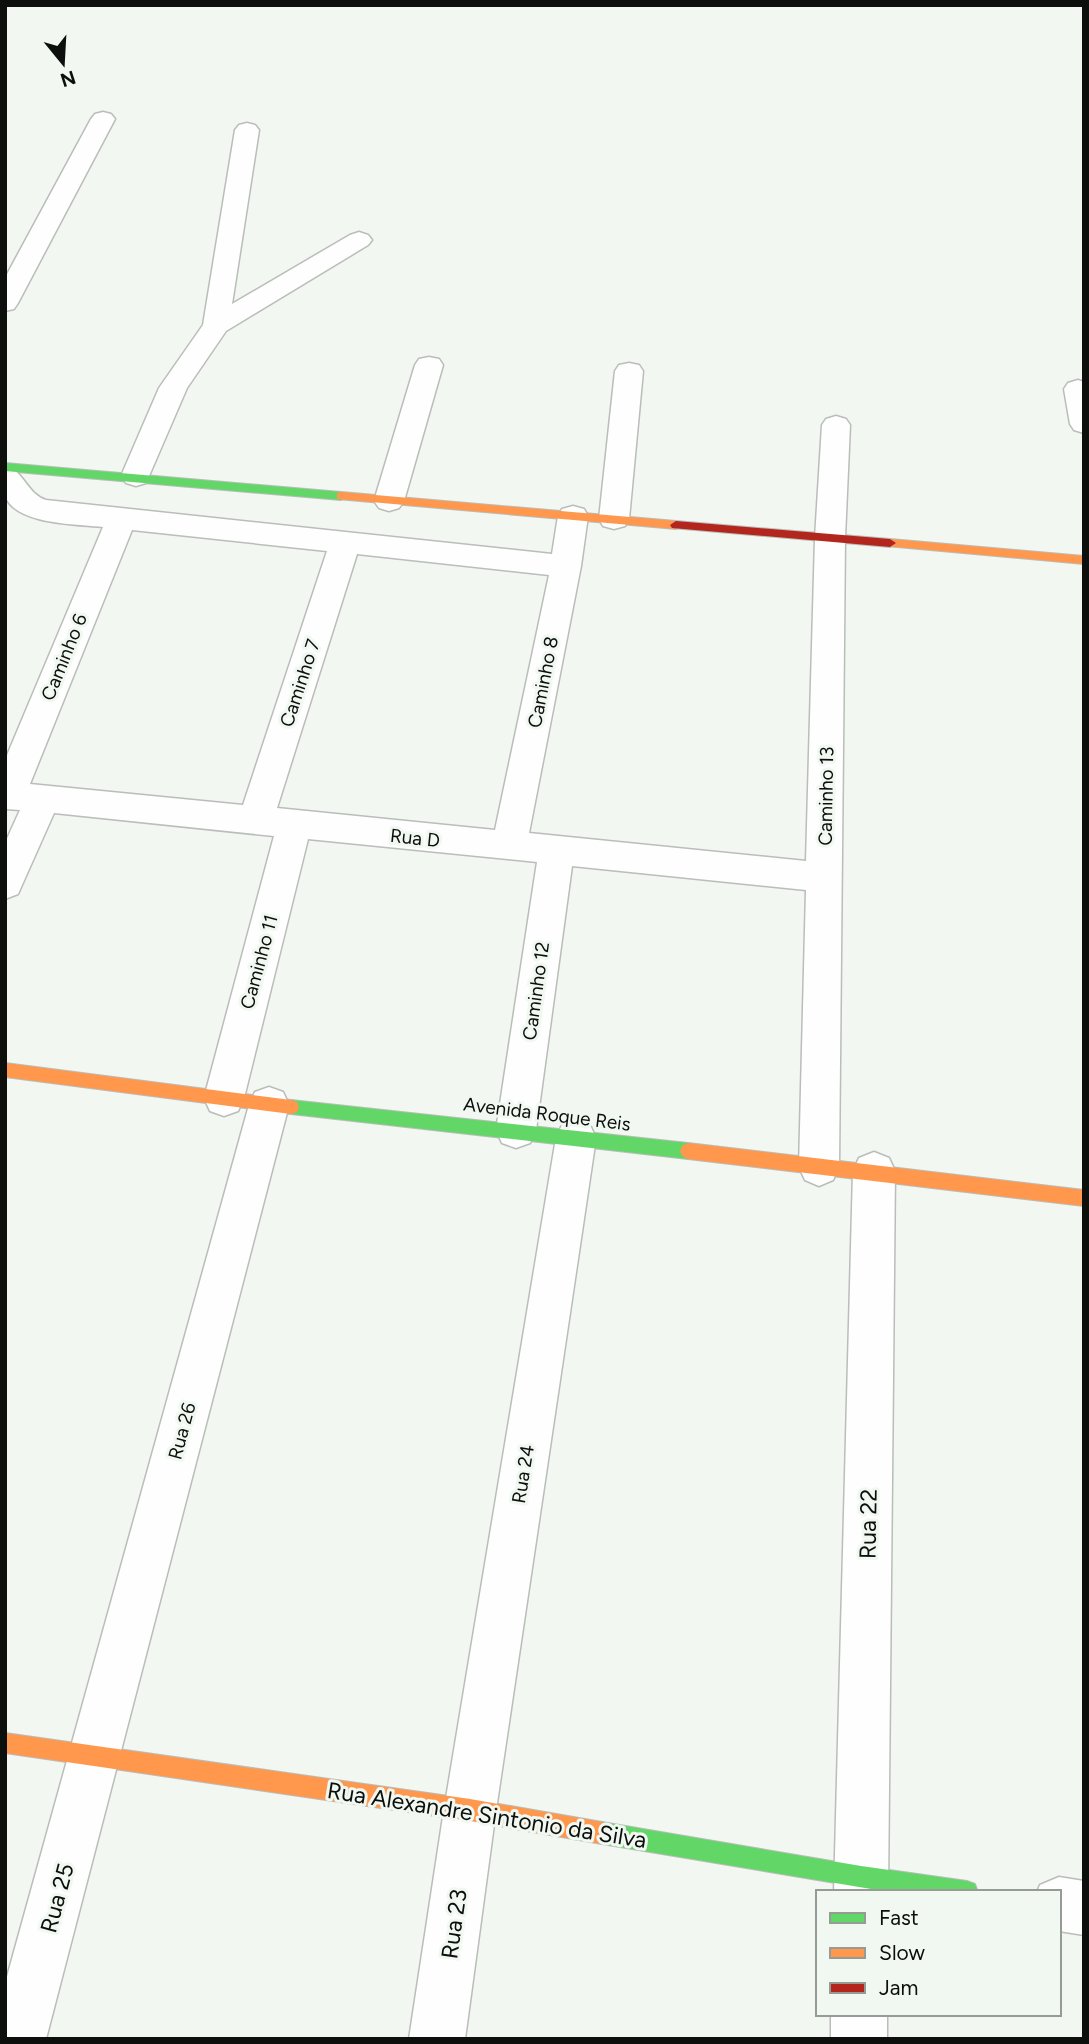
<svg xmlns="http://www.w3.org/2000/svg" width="1089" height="2044" viewBox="0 0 1089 2044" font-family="Figtree,sans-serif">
<rect width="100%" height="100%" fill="#f2f7f2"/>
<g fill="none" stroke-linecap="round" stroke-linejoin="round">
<defs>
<path id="street" d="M 103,112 L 111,114 L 115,119 L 18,303 L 14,309 L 5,311 L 5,278 L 91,119 L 95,114 Z
M 247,123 L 255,125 L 259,130 L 232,304 L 350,235 L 359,232 L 368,235 L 372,240 L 368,245 L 226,331 L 187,388 L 146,483 L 136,486 L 126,483 L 121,476 L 159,388 L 203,325 L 235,130 L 239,125 Z
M 429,357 L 439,359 L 443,365 L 404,501 L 399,508 L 389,511 L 379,508 L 374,501 L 415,365 L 419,359 Z
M 629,363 L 639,365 L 643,371 L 629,519 L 625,526 L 614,529 L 603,526 L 599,519 L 615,371 L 619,365 Z
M 1078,380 L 1084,382 L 1084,433 L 1074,430 L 1070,424 L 1064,389 L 1068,383 Z
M 836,416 L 846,419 L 850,425 L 845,538 L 839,1167 L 833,1180 L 819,1186 L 805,1180 L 799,1167 L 806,890 L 572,866 L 536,1130 L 530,1143 L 516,1148 L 502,1143 L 496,1130 L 537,862 L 308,839 L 244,1098 L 238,1111 L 224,1116 L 210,1111 L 204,1098 L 274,836 L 54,813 L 18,894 L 5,899 L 5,843 L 20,810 L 5,809 L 5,760 L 103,527 C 77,524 19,525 6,498 C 3,490 5,475 5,465 C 24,471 27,494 46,500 L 552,554 L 558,516 L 562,509 L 573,506 L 584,509 L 588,516 L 581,566 L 529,833 L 806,861 L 815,538 L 822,425 L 826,419 ZM 132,530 L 327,551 L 243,805 L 30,784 ZM 357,554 L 549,575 L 495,830 L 277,808 Z
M 269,1087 L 283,1092 L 289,1105 L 46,2039 L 5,2039 L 5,1984 L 249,1105 L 255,1092 Z
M 576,1120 L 590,1125 L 596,1138 L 496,1810 L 465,2039 L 409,2039 L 444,1810 L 556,1138 L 562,1125 Z
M 874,1152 L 889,1158 L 895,1171 L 888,1892 L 834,1892 L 853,1171 L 859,1158 Z
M 1059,1877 L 1084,1881 L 1084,1935 L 1059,1931 L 1059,1892 L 1037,1892 L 1040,1885 Z
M 831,2014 L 887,2014 L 887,2039 L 831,2039 Z"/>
<path id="fast" d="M 5,463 L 341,492 L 347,496 L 341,500 L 5,471 Z
M 291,1100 L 688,1143 L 694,1146 L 696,1151 L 694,1156 L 688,1159 L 291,1114 L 285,1112 L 283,1107 L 285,1102 Z
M 602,1822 L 861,1866 L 967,1881 L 975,1884 L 978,1892 L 889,1892 L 602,1844 L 594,1841 L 591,1833 L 594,1825 Z"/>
<path id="slow" d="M 341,492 L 676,521 L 682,525 L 676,529 L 337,499 L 337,493 Z
M 890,539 L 1084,556 L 1084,564 L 886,546 L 886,540 Z
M 5,1063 L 291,1100 L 297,1102 L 299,1107 L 297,1112 L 291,1114 L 5,1077 Z
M 688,1143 L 1084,1190 L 1084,1206 L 688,1159 L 682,1156 L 680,1151 L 682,1146 Z
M 5,1733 L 470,1799 L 602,1822 L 610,1825 L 613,1833 L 610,1841 L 602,1844 L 470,1821 L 5,1753 Z"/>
<path id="jam" d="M 676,521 L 890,539 L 896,543 L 890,547 L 672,528 L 670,525 Z"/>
</defs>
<use href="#street" stroke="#babdb9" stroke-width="3"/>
<use href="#fast" stroke="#babdb9" stroke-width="2"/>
<use href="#slow" stroke="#babdb9" stroke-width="2"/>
<use href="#jam" stroke="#babdb9" stroke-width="2"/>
<use href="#street" fill="#fdfefd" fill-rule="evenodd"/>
<use href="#fast" fill="#63d668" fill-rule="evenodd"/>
<use href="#slow" fill="#ff974d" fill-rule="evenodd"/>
<use href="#jam" fill="#b3261e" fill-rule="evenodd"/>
</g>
<g text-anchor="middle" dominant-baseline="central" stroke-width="6" stroke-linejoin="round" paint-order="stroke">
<g font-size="19" fill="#0d0f0c" stroke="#f1f8f1">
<text transform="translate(64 657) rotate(-68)">Caminho 6</text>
<text transform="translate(543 682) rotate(-79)">Caminho 8</text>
<text transform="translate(300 683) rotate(-72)">Caminho 7</text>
<text transform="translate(826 796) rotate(-89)">Caminho 13</text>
<text transform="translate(415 838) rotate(6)">Rua D</text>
<text transform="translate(259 962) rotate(-75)">Caminho 11</text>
<text transform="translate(536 991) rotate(-82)">Caminho 12</text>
<text transform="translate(547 1114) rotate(7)">Avenida Roque Reis</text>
<text transform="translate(182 1431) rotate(-75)">Rua 26</text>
<text transform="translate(523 1474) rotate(-81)">Rua 24</text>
</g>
<g font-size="23" fill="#0d0f0c" stroke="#f1f8f1">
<text transform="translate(868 1524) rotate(-89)">Rua 22</text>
<text transform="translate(487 1815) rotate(9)">Rua Alexandre Sintonio da Silva</text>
<text transform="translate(57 1898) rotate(-75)">Rua 25</text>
<text transform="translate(454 1924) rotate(-82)">Rua 23</text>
</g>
</g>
<rect width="1089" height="2044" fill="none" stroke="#0d0f0c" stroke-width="14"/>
<rect x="816" y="1890" width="245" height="126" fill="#f1f8f1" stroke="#969b95" stroke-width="2"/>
<rect x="830" y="1913" width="35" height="10" fill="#63d668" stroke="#969b95" stroke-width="2"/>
<text x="879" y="1925" font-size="21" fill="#0d0f0c">Fast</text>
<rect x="830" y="1948" width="35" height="10" fill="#ff974d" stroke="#969b95" stroke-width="2"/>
<text x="879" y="1960" font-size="21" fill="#0d0f0c">Slow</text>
<rect x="830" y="1983" width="35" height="10" fill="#b3261e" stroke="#969b95" stroke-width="2"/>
<text x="879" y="1995" font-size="21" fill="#0d0f0c">Jam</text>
<g transform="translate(63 63) rotate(162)" stroke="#f1f8f1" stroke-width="5" paint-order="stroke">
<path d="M0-5L12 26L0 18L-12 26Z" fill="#0d0f0c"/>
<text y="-10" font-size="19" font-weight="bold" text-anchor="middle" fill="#0d0f0c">N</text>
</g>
</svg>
